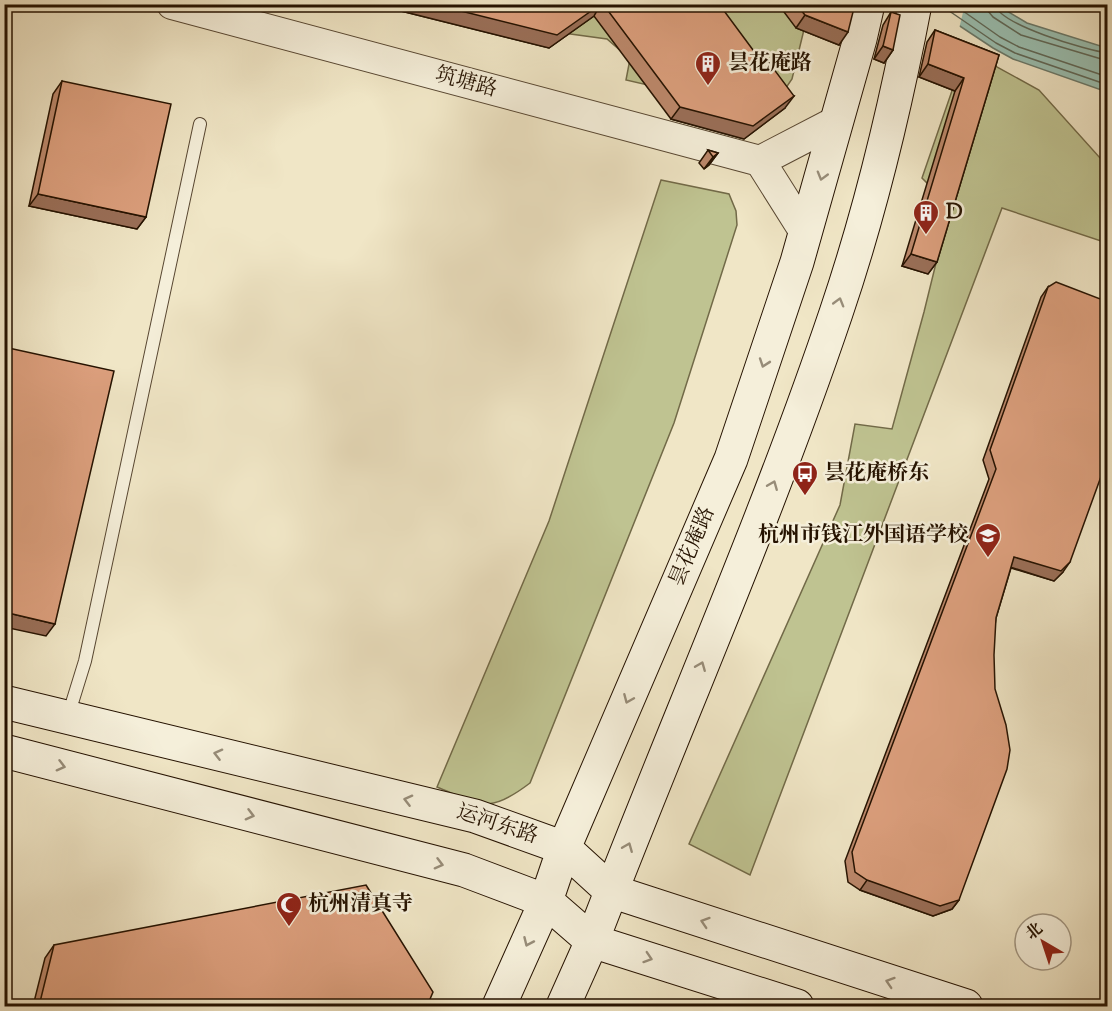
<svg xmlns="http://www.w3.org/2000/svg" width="1112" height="1011" viewBox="0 0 1112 1011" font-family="'Sorts Mill Goudy','Noto Serif SC',serif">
<rect width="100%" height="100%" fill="#f0e6c6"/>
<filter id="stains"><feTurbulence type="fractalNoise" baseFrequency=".00333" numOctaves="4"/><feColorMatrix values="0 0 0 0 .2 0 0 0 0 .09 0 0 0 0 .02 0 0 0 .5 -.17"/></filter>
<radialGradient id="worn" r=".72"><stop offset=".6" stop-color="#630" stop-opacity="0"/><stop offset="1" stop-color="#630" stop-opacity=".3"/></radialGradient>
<path fill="#bfc391" stroke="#726a48" stroke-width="1.5" d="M 451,4 L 810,5 L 792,79 L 777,101 L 756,110 L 626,80 L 630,59 L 607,39 L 446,17 Z
M 966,50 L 1039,90 L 1100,158 L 1107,161 L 1107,243 L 1002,208 L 750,875 L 689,844 L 840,505 L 855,424 L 892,429 L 924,312 L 950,206 L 922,178 Z
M 661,180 L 729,194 L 736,211 L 737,225 L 674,423 L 530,783 C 488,815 481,805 437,787 L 549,521 Z"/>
<path fill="#9ac0b2" stroke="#6b7a6b" stroke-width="1.5" d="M 928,5 L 997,5 L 1027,23 L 1107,48 L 1107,92 L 1013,59 L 993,48 Z"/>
<path fill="#f0e6c6" d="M 965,4 L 959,29 L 925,5 Z"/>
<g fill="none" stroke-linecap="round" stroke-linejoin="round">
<path stroke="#606959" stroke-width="1.5" d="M 939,4 L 996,43 L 1015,53 L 1108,85
M 953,4 L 1000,37 L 1019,47 L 1108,77
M 988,4 L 988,11 L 993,17 L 1021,35 L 1108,61
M 995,4 C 997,24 1088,51 1108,53"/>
<defs>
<path id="service" d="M 68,716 L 85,661 L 200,124"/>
<path id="tertiary" d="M 172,4 L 760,161 L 837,121
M 760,161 L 806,234"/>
<path id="secondary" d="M 4,702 L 475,816 L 564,848 L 611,891 L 966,1006
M 4,751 L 464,870 L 546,901 L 592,941 L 797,1006
M 499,1006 L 546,901 L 564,848 L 731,459 L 797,262 L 860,39 L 868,4
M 563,1006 L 592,941 C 672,732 764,526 836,313 C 870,213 895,109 915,4"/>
</defs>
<use href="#service" stroke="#584732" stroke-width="14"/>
<use href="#tertiary" stroke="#584732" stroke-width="32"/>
<use href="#secondary" stroke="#251200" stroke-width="35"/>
<use href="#service" stroke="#f5efda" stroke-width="12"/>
<use href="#tertiary" stroke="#f5efda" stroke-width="30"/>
<use href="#secondary" stroke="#f5efda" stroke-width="33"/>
</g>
<path fill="#bd896c" stroke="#251200" stroke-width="1.5" d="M 373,4 L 719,4 L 785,108 L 744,139 L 671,119 L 594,16 L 549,48 Z
M 778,4 L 855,4 L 839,45 L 796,28 Z
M 891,12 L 893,50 L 884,63 L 874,59 L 883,25 Z
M 935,30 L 999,55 L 937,262 L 928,274 L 902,266 L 955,91 L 919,77 L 927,42 Z
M 62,81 L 146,217 L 137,229 L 29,206 L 53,94 Z
M 708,150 L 718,153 L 709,165 L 704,169 L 699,163 Z
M 1048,287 L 1063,572 L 1054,581 L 1011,568 L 996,618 L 959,900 L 952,909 L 933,916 L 860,890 L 848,882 L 845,861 L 989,479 L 983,460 L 1041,297 Z
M 54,945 L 427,1006 L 33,1006 L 45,958 Z"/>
<path fill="#9a6f58" stroke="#251200" stroke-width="1.5" d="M 373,4 L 601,4 L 594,16 L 549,48 Z
M 805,15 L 848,32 L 839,45 L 796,28 Z
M 883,46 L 893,50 L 884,63 L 874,59 Z
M 928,64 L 964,78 L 955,91 L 919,77 Z
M 794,96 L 785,108 L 744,139 L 671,119 L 680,107 Z
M 718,153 L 709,165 L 704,169 L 713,157 Z
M 38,194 L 146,217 L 137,229 L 29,206 Z
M 911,254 L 937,262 L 928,274 L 902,266 Z
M 1014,557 L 1070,562 L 1063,572 L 1054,581 L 1007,566 Z
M 4,612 L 55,624 L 46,636 L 4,627 Z
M 867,880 L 959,900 L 952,909 L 933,916 L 860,890 Z"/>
<path fill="#dc9f7d" stroke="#251200" stroke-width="1.5" d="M 433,4 L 601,4 L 557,35 Z
M 603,4 L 719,4 L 756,54 L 761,52 L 794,96 L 753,126 L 680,107 Z
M 796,4 L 855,4 L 848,32 L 805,15 Z
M 891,12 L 900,15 L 893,50 L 883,46 Z
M 935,30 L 999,55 L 937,262 L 911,254 L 964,78 L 928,64 Z
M 62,81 L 171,104 L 146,217 L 38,194 Z
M 708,150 L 718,153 L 713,157 Z
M 1056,282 L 1103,300 L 1107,311 L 1107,460 L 1070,562 L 1061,571 L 1014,557 L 996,618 L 994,655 L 995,689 L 1006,725 L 1010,750 L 1007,769 L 959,900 L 940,906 L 867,880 L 855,872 L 852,852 L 996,469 L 990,450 L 1048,287 Z
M 4,347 L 114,371 L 55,624 L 4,612 Z
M 366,885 L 433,992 L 427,1006 L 39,1006 L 54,945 Z"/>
<defs><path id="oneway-chevron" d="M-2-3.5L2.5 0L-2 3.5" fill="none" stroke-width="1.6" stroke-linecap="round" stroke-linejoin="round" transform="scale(1.5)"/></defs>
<g stroke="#978c78">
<use href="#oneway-chevron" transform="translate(822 176) rotate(106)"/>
<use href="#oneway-chevron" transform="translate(839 302) rotate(-74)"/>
<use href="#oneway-chevron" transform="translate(764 363) rotate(109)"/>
<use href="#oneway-chevron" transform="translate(773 485) rotate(-68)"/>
<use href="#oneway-chevron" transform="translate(701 666) rotate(-68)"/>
<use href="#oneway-chevron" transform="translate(628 699) rotate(113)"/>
<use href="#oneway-chevron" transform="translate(218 754) rotate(-166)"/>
<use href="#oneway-chevron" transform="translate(61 766) rotate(15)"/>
<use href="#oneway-chevron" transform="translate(408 800) rotate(-166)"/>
<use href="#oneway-chevron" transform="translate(250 815) rotate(15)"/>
<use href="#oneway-chevron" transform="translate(628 847) rotate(-68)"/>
<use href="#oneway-chevron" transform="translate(439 864) rotate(15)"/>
<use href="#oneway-chevron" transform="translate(705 922) rotate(-162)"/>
<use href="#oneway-chevron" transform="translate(528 942) rotate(114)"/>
<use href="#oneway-chevron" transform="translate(648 958) rotate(18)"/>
<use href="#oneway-chevron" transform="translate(890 982) rotate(-162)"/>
</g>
<defs>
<symbol id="building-pin" viewBox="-11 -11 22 30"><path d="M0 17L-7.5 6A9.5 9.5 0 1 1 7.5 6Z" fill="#8f2418" stroke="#f5efda"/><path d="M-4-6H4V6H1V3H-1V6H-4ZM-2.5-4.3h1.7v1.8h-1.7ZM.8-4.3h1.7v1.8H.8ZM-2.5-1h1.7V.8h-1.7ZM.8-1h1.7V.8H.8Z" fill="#fff"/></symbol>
<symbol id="bus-pin" viewBox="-11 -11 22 30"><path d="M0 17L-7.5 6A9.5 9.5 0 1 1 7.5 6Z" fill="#8f2418" stroke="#f5efda"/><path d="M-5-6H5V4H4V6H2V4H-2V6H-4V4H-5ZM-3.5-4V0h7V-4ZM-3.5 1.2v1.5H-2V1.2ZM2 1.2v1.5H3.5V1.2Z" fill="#fff"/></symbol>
<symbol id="school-pin" viewBox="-11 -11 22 30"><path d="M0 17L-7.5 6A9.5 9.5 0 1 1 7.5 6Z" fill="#8f2418" stroke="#f5efda"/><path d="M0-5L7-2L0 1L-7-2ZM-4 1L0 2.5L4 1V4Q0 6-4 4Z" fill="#fff"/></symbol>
<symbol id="mosque-pin" viewBox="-11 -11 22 30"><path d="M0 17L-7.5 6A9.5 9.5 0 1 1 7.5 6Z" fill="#8f2418" stroke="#f5efda"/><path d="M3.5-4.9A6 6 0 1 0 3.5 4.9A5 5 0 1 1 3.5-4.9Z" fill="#fff"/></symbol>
</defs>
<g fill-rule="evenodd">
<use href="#building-pin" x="693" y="49" width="30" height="40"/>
<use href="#building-pin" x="911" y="198" width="30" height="40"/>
<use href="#bus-pin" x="790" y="459" width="30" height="40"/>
<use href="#school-pin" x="973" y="521" width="30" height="40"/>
<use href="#mosque-pin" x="274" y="890" width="30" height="40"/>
</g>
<g text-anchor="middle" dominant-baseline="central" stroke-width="5" stroke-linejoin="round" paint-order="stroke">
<g font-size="21" font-weight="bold" fill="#251200" stroke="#f5efda" text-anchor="start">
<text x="728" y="64">昙花庵路</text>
<text x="946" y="213">D</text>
<text x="824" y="474">昙花庵桥东</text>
<text x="968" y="536" text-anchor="end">杭州市钱江外国语学校</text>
<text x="308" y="905">杭州清真寺</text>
</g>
<g font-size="21" fill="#251200" stroke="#f5efda">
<text transform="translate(466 83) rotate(15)">筑塘路</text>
<text transform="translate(693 547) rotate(-67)">昙花庵路</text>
<text transform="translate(497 825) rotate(18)">运河东路</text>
</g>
</g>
<rect width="1112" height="1011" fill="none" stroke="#f0e6c6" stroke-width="24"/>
<rect x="6" y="6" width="1100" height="999" fill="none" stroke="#251200" stroke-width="3"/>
<rect x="12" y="12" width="1088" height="987" fill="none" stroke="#251200" stroke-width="1.5"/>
<g transform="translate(1043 942) rotate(321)"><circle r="28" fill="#f5efda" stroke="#a29783" stroke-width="1.5"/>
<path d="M0-4.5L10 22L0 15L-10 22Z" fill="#8f2418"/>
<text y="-9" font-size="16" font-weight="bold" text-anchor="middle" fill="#251200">北</text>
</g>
<rect width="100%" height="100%" filter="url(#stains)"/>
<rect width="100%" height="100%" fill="url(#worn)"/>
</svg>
